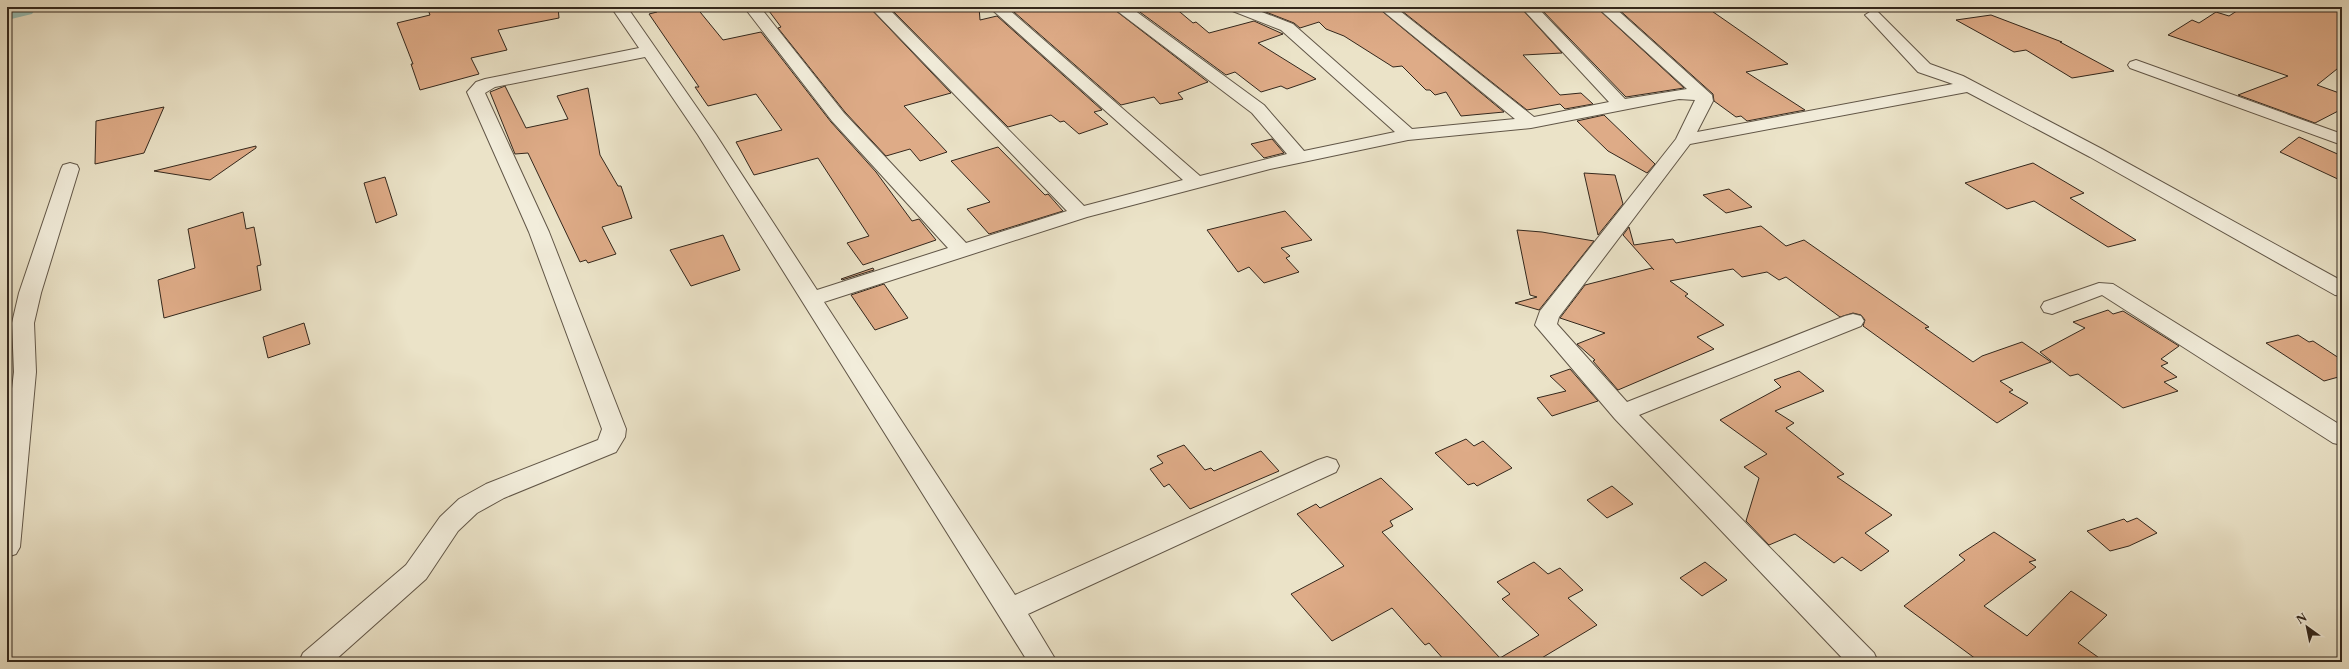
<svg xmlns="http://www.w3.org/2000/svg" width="2349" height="669" viewBox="0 0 2349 669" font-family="'Libre Caslon Text',serif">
<rect width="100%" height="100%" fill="#ebe3c8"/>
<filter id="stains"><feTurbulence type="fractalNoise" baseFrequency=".005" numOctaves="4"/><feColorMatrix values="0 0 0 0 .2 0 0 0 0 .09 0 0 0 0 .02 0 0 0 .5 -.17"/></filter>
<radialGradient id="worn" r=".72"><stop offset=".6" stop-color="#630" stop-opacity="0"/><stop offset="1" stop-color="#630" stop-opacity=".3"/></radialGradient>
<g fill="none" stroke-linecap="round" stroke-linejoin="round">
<path fill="#98beb4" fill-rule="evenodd" d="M 7,7 L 37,7 L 32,14 L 7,20 Z"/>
</g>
<path fill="#deab87" stroke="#33271c" d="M 427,7 L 558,7 L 559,18 L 498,30 L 507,50 L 471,58 L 479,74 L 420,90 L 411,64 L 413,64 L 397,23 L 430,15 Z
M 653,7 L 696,7 L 723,40 L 761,32 L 831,122 L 876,172 L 912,221 L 919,219 L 936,240 L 863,265 L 847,243 L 869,236 L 818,158 L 754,175 L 736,142 L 782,130 L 756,94 L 708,106 L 695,87 L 699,87 L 649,14 L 657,12 Z
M 766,7 L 869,7 L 951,93 L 904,106 L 947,152 L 920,161 L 910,149 L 886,156 L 845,112 L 778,28 L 781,27 Z
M 889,7 L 979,7 L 980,20 L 997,16 L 1102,110 L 1094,112 L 1108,124 L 1079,134 L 1064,121 L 1060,122 L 1051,115 L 1008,127 Z
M 1033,7 L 1111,7 L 1208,82 L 1178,93 L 1183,99 L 1160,104 L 1154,97 L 1121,105 L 1014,12 Z
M 1133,7 L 1174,7 L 1193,23 L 1196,22 L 1209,33 L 1254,21 L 1283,34 L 1258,43 L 1316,79 L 1287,89 L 1281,86 L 1261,92 L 1235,72 L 1226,75 Z
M 1253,7 L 1377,7 L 1504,112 L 1461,116 L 1446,92 L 1435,95 L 1430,90 L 1426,90 L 1402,66 L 1393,67 L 1344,36 L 1326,29 L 1319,22 L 1300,28 L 1294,23 Z
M 1397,7 L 1520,7 L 1562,53 L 1523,55 L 1560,95 L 1581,93 L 1593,104 L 1565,109 L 1560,104 L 1527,110 Z
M 1539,7 L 1596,7 L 1684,88 L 1626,97 Z
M 1616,7 L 1706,7 L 1788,64 L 1746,72 L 1805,110 L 1747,121 L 1741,116 L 1736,117 L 1714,101 L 1713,94 Z
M 2243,7 L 2342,7 L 2342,65 L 2317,85 L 2342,94 L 2342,109 L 2315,123 L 2238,95 L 2288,76 L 2168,35 L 2192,20 L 2199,23 L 2216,12 L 2229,16 Z
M 1991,15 L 2062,42 L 2060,42 L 2114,71 L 2072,78 L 2026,50 L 2014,52 L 1956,20 Z
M 505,86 L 526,128 L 568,119 L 557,96 L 588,88 L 600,155 L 618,186 L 621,186 L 632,218 L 602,227 L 616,254 L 588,263 L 586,260 L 580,262 L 528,153 L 515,154 L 490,92 Z
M 164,107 L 144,153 L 95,164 L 96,121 Z
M 1604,115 L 1655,164 L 1647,173 L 1608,151 L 1577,121 Z
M 2299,137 L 2342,156 L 2342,181 L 2280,152 Z
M 1272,139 L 1284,153 L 1264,158 L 1251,144 Z
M 256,146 L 256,148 L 210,180 L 154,171 Z
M 998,147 L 1045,195 L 1048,194 L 1063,211 L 989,234 L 967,209 L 990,202 L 951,161 Z
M 2033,163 L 2084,193 L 2070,198 L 2136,240 L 2108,247 L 2034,201 L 2007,209 L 1965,183 Z
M 1584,173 L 1615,175 L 1623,204 L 1598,235 Z
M 385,177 L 397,215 L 376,223 L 364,183 Z
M 1729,189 L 1752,207 L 1726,213 L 1703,195 Z
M 1285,211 L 1312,240 L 1281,248 L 1290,256 L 1286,258 L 1299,272 L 1264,283 L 1249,267 L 1238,272 L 1207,230 Z
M 243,212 L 246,229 L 254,227 L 261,265 L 257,266 L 261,290 L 164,318 L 158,280 L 195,268 L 188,229 Z
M 1761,226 L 1786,246 L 1804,240 L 1929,327 L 1925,328 L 1973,362 L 1982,356 L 2022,342 L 2051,362 L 2000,381 L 2013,390 L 2009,392 L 2028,403 L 1997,423 L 1863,326 L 1865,320 L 1861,315 L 1853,313 L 1840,317 L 1786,277 L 1779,280 L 1767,272 L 1742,277 L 1733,269 L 1670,281 L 1688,294 L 1685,296 L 1724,325 L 1697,337 L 1714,349 L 1618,390 L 1593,361 L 1595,360 L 1577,344 L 1605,333 L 1560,318 L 1585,285 L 1652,268 L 1654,270 L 1623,235 L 1629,227 L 1634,245 L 1673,239 L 1676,243 Z
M 1517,230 L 1542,232 L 1594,241 L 1539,310 L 1515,303 L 1537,297 L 1530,295 Z
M 723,235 L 740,270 L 691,286 L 670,250 Z
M 873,268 L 874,270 L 842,280 L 841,279 Z
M 884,284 L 908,318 L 875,330 L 851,295 Z
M 2108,310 L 2113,314 L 2123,311 L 2179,346 L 2161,359 L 2168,363 L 2161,366 L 2177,377 L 2164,382 L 2178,391 L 2123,408 L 2078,374 L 2070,376 L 2040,352 L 2085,328 L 2073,322 Z
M 304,323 L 310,344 L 268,358 L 263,337 Z
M 2298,335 L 2309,342 L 2313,341 L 2342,360 L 2342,376 L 2324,381 L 2266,343 Z
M 1570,369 L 1598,401 L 1552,416 L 1537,398 L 1566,391 L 1550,376 Z
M 1799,371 L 1824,391 L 1775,411 L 1794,423 L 1786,428 L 1844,474 L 1837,477 L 1892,515 L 1865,533 L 1889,551 L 1861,571 L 1842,557 L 1834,563 L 1795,534 L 1769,545 L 1746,521 L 1759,478 L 1744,467 L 1767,454 L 1720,420 L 1781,387 L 1774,380 Z
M 1466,439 L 1474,446 L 1483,441 L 1512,468 L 1477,486 L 1474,483 L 1468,485 L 1435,453 Z
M 1184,445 L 1205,470 L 1211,468 L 1214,471 L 1261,451 L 1279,471 L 1190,509 L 1169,484 L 1164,487 L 1150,469 L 1163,463 L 1157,456 Z
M 1381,478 L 1413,509 L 1390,521 L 1393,526 L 1382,532 L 1500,658 L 1539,635 L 1502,599 L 1510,594 L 1497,582 L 1534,562 L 1548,574 L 1560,568 L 1583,590 L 1568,598 L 1597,625 L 1535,662 L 1446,662 L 1429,643 L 1425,645 L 1392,608 L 1332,641 L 1291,594 L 1344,566 L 1297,514 L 1316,504 L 1320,508 Z
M 1612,486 L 1633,504 L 1607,518 L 1587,500 Z
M 2137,518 L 2157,533 L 2129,546 L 2110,551 L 2087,531 L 2124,519 L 2127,522 Z
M 1994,532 L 2036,560 L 2029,562 L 2036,567 L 1984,606 L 2027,636 L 2071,591 L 2107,615 L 2078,643 L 2105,662 L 1980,662 L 1904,606 L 1965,560 L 1959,555 Z
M 1705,562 L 1727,580 L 1702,596 L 1680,578 Z"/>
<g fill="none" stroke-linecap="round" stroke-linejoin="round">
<defs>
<path id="minor" d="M 611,7 L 627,7 L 716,135 L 817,290 L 948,248 L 832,121 L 744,7 L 760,7 L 844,113 L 966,243 L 1067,211 L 870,7 L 887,7 L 1084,206 L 1183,180 L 989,7 L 1006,7 L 1200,176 L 1287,154 L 1252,113 L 1112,7 L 1130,7 L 1264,105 L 1304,151 L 1395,132 L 1281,30 L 1230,10 L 1227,7 L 1249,7 L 1293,24 L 1412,129 L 1515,119 L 1378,7 L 1395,7 L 1534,117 L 1609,102 L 1521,7 L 1537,7 L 1625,99 L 1687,89 L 1597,7 L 1614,7 L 1712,95 L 1713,101 L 1697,132 L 1953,84 L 1918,72 L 1868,18 L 1865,15 L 1873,10 L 1878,12 L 1930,64 L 1963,76 L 2102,149 L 2342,281 L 2342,296 L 2335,295 L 2090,157 L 1967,92 L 1690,144 L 1559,317 L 1557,324 L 1627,402 L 1845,316 L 1853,314 L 1861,316 L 1864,321 L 1861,326 L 1639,415 L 1874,653 L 1878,662 L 1846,662 L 1615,419 L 1535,325 L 1540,311 L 1676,139 L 1695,100 L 1679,99 L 1531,128 L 1408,140 L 1270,169 L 1087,217 L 824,302 L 1015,595 L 1318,460 L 1327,457 L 1336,460 L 1339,466 L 1336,472 L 1028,614 L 1057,662 L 1028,662 L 698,135 L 645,57 L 495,87 L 485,93 L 549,232 L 626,429 L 625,437 L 616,452 L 504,498 L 477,513 L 458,531 L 426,579 L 333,662 L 299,662 L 303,653 L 406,565 L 440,517 L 459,499 L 486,484 L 598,440 L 602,429 L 529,232 L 467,92 L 476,82 L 485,79 L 639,48 Z
M 2136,60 L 2342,134 L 2342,145 L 2130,68 L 2128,65 L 2130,62 Z
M 70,163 L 77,165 L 79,169 L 41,293 L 34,323 L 36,372 L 20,547 L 16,554 L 7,557 L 7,430 L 14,372 L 12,323 L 19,293 L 61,169 L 63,165 Z
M 2099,283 L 2113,284 L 2342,426 L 2342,445 L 2333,443 L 2102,295 L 2052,314 L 2044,312 L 2041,307 L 2044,302 Z"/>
</defs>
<use href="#minor" stroke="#615647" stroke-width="2"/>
<use href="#minor" fill="#f2eddb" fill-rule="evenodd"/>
</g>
<rect width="2349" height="669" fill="none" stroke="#ebe3c8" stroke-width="24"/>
<rect x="8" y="8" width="2333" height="653" fill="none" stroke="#33271c" stroke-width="2"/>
<rect x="12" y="12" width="2325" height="645" fill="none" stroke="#33271c"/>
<g transform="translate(2307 627) rotate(327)" stroke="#f2eddb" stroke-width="3" paint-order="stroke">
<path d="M0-3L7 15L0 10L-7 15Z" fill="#33271c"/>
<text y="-6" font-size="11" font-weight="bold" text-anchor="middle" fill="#33271c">N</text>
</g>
<rect width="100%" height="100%" filter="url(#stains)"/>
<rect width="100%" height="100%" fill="url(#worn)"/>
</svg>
